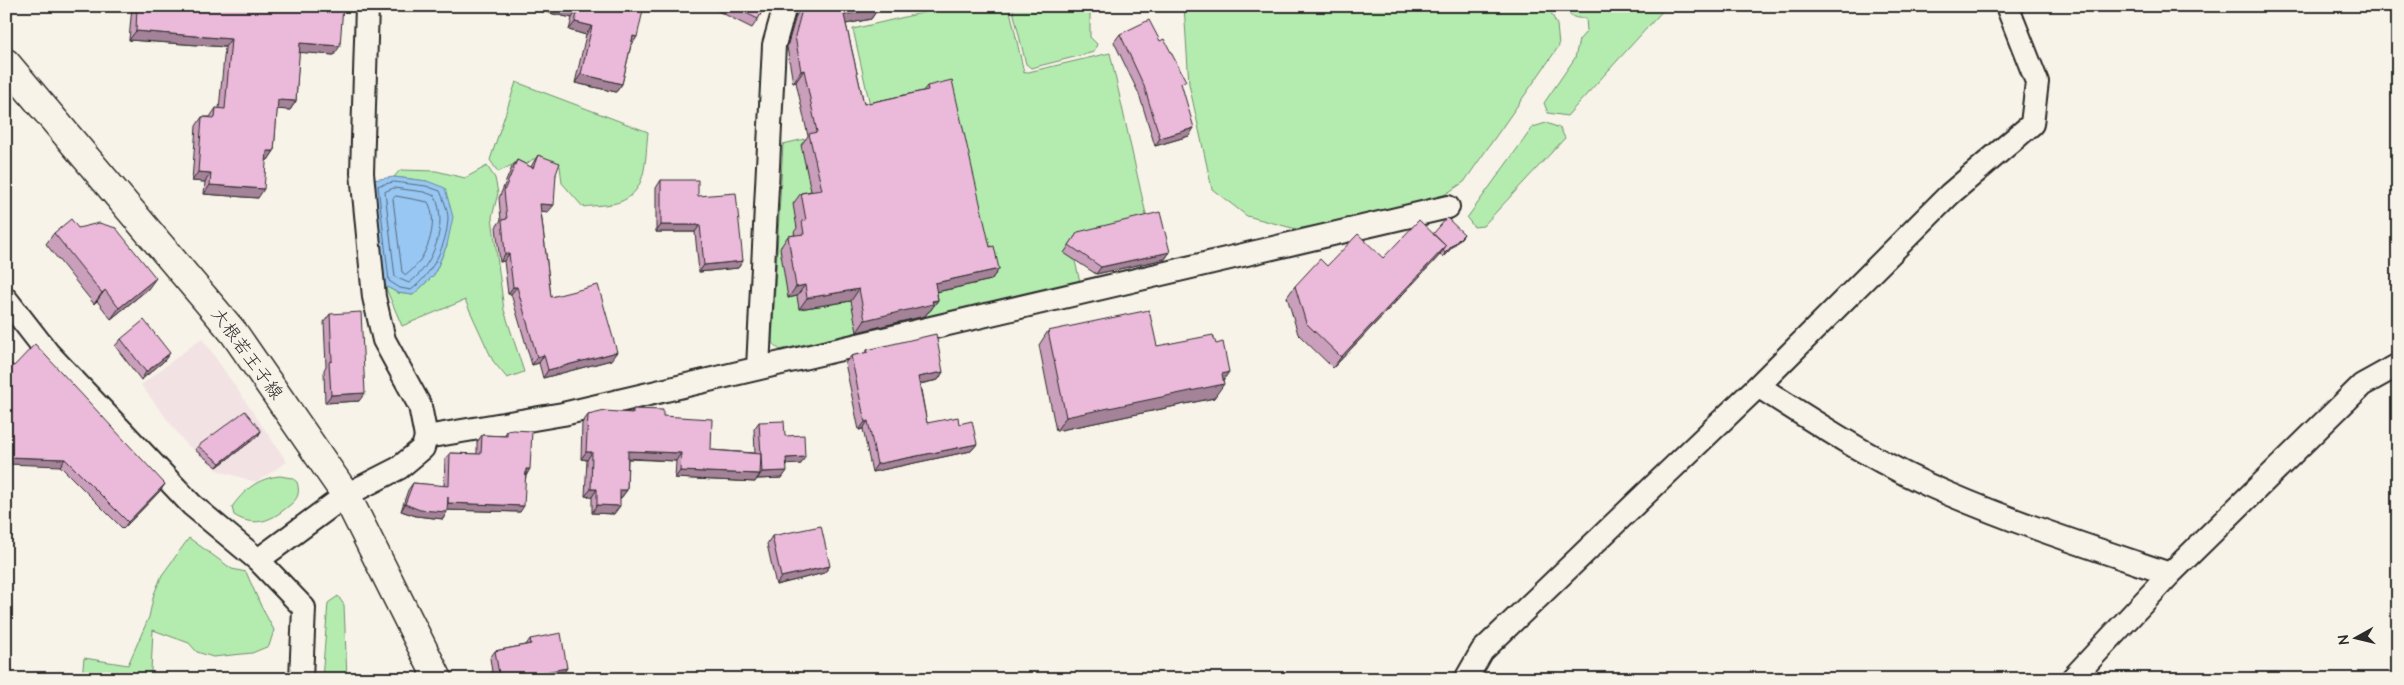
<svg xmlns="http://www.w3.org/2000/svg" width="2404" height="685" viewBox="0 0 2404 685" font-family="'Architects Daughter','Klee One',sans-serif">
<rect width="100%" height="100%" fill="#f7f3e8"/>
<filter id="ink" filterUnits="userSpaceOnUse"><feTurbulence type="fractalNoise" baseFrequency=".02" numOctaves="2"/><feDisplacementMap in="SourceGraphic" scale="10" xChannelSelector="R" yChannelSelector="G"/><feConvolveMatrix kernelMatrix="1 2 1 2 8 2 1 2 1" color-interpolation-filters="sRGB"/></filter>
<g filter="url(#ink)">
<path fill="#f3e2e4" d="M 202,338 L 287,462 L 256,482 L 219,471 L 186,444 L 141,385 Z"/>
<path fill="#b4ecaf" stroke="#708c6d" d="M 952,6 L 1009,6 L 1024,73 L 1110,53 L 1147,219 L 1074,257 L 1080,282 L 780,350 L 772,343 L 783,144 L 874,123 L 853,29 Z
M 1012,6 L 1090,6 L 1090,37 L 1097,44 L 1094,52 L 1031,68 L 1026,64 Z
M 1184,6 L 1548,6 L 1557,25 L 1559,46 L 1464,182 L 1429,205 L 1296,229 L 1247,216 L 1212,189 L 1189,84 Z
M 1565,6 L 1667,6 L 1567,116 L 1548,113 L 1544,103 L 1575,58 L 1579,40 L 1587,31 L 1586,18 C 1574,19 1570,17 1565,6 Z
M 516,82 L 648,132 C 645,157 648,190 622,201 C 611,206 595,205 583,207 L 562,183 L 560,166 L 541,159 L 533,159 L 524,166 L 514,164 L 498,172 L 490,160 Z
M 1546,123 L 1560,128 L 1565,138 L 1483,226 L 1474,227 L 1467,218 L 1533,127 Z
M 487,166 L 495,178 L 498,193 L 492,217 L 504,310 L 524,372 L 507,378 L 493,361 L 465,300 L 402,326 L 385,286 L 398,293 L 413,295 L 434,275 L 447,245 L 427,181 L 394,177 L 400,170 L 436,171 L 465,178 Z
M 280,476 L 292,478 L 297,482 C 298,485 299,491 298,494 C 297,500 290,505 285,509 C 269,522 253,527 234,515 L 232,507 C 244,490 258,478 280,476 Z
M 189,538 L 232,569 L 246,572 L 261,606 L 274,630 L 269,646 L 252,653 L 213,657 L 197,652 L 189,643 L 153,630 L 151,671 L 149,679 L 58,679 L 60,676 L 82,678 L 84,658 L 128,665 L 149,617 L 154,594 L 162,575 Z
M 338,596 L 344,605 L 347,679 L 322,679 L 328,603 Z"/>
<path fill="#98c7f3" stroke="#6c89a3" d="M 394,177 L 427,181 L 445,188 L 453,217 L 447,245 L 434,275 L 413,295 L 398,293 L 385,286 L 372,180 Z"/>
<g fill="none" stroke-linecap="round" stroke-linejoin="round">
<path stroke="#57697b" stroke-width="1" d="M 394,182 L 426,186 L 440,191 C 443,198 448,210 448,218 C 447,245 432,274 411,290 L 400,288 L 389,281 L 378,186 Z
M 394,188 L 424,192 L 435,196 C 448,225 434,265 409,283 L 395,277 L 385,192 Z
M 396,196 L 428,202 C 440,224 426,261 406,275 L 402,272 L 393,199 Z"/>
<defs>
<path id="street" d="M 6,299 L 48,353 L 192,505 L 258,560 L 304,608 L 301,679
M 758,368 L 774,45 L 785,6
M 1758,386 C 1819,425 1881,466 1949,494 C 2021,525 2096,549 2170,574
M 426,437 L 563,414 L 1448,207
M 258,560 L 346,495 L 399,468 L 423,448 L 426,437 L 420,406 L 384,340 L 374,297 L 362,173 L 367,6
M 1466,679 L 1482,651 L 1758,386 L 1950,194 L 2032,124 L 2037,82 L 2007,6
M 2072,679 L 2170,574 L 2362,385 L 2398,365"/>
<path id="secondary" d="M 6,63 L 234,333 L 346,495 L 438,679"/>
</defs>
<use href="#street" stroke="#2b2b2b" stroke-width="26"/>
<use href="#secondary" stroke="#2b2b2b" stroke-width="31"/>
<use href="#street" stroke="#f7f3e8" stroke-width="22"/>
<use href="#secondary" stroke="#f7f3e8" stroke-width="28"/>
</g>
<path fill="#ca9fbb" stroke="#2b2b2b" d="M 132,6 L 343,6 L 334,55 L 299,52 L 296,101 L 290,110 L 277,109 L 274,151 L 268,160 L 266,160 L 258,198 L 204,194 L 205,182 L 192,181 L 196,126 L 202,117 L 210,117 L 216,108 L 219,109 L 225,47 L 129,40 Z
M 523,6 L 644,6 L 631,45 L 622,84 L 616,92 L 575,83 L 586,35 L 569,30 L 572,18 L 522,7 Z
M 708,6 L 765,6 L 758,19 L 752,28 Z
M 802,6 L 879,6 L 879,7 L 871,19 L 846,24 L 864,104 L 923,91 L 927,86 L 999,269 L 991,280 L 937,292 L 938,300 L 930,311 L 928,312 L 925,316 L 857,332 L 851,301 L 799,309 L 797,296 L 788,298 L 780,248 L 788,236 L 795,235 L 794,232 L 797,228 L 793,204 L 801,193 L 811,191 L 801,145 L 808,136 L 796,82 L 793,83 L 787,47 L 796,16 Z
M 1120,34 L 1189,136 L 1155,146 L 1139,94 L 1114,42 Z
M 538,155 L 556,174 L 548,212 L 541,211 L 551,297 L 611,360 L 543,378 L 539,363 L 532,365 L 511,294 L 508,294 L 504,261 L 500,262 L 496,227 L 501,220 L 499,198 L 512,167 L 517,160 L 531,167 L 533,163 Z
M 661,180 L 698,196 L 743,261 L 738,268 L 699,272 L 695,232 L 656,232 L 656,188 Z
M 78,228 L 148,289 L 111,319 L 97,301 L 94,304 L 46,244 L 54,233 Z
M 1078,232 L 1170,252 L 1165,259 L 1096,274 L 1064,253 Z
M 1433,234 L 1464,234 L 1461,238 L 1443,257 L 1440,255 L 1333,368 L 1298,334 L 1287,297 L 1295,286 L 1327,266 L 1383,258 Z
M 330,314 L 359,401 L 325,403 L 324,370 L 326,366 L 324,322 Z
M 1048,331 L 1157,346 L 1223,381 L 1214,398 L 1056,431 L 1039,345 Z
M 121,339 L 164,361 L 141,380 L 115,346 Z
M 867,350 L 943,372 L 938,380 L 920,384 L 927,423 L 959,424 L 977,444 L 971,451 L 872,472 L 863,429 L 859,430 L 845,363 L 851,356 L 865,353 Z
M 6,360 L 165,484 L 160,491 L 123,529 L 60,466 Z
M 633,409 L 663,416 L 711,450 L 755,453 L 754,429 L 759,422 L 785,436 L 801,464 L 786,464 L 782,478 L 757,479 L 757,478 L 755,482 L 675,478 L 676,461 L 628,459 L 627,490 L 621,498 L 620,498 L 614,514 L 592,513 L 592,497 L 585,496 L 587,460 L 581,459 L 582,423 L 588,415 L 631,413 Z
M 261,431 L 258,436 L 217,467 L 195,450 L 198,446 Z
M 507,431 L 526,476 L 520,512 L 447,510 L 443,519 L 416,516 L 401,511 L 408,490 L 413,483 L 444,486 L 445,459 L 450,453 L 477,454 L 477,442 L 482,435 L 504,436 Z
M 772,536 L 830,566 L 824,573 L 776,585 L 767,544 Z
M 530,639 L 567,668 L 561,676 L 544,679 L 493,679 L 490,658 L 495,651 L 526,645 Z"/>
<path fill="#a48298" stroke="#2b2b2b" d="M 523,6 L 565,6 L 578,9 L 572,18 L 522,7 Z
M 879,7 L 871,19 L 836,26 L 844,15 Z
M 575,22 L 592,26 L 586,35 L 569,30 Z
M 136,31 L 231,39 L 225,47 L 129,40 Z
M 633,36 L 637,37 L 631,46 Z
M 300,43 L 340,46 L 334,55 L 294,52 Z
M 804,70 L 796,82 L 793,83 L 801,71 Z
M 581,74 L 622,84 L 616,92 L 575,83 Z
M 278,100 L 296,101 L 290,110 L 272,109 Z
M 12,123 L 6,130 L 6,125 Z
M 1194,128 L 1189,136 L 1155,146 L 1160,138 Z
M 267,151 L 274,151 L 268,160 L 261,159 Z
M 198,172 L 211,173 L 205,182 L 192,181 Z
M 210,185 L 264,189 L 258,198 L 204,194 Z
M 540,204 L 554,205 L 548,212 L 535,211 Z
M 661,225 L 700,225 L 695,232 L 656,232 Z
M 1464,234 L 1461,238 L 1443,257 L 1445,253 Z
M 1446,246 L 1438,257 L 1333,368 L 1341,357 Z
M 1170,252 L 1165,259 L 1096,274 L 1101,267 Z
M 505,254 L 509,254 L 504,261 L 500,262 Z
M 743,261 L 738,268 L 699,272 L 704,265 Z
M 999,269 L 991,280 L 927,294 L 935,283 Z
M 156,278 L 148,289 L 111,319 L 119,308 Z
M 805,285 L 797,296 L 788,298 L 796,287 Z
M 513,287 L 517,287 L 511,294 L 508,294 Z
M 859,289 L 851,301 L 799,309 L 807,298 Z
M 105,290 L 97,301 L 94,304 L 102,293 Z
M 938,300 L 930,311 L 928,312 L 925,316 L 857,332 L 865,320 Z
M 617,352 L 611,360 L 543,378 L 548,370 Z
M 170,353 L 164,361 L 141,380 L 146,372 Z
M 544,355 L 539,363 L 532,365 L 537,357 Z
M 943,372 L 938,380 L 913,385 L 918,377 Z
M 1229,372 L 1220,385 L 1224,384 L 1214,398 L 1056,431 L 1066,417 Z
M 365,393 L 359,401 L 325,403 L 331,395 Z
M 868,421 L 863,429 L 859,430 L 865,422 Z
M 261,431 L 258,436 L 217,467 L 220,463 Z
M 977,444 L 971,451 L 872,472 L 877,464 Z
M 628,451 L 681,453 L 676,461 L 623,458 Z
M 586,452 L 592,452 L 587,460 L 581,459 Z
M 6,457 L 65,459 L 60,466 L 6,464 Z
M 805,457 L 801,464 L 781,465 L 786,458 Z
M 526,469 L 530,469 L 526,476 Z
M 680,471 L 760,474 L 755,482 L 675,478 Z
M 787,471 L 782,478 L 757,479 L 762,472 Z
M 165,484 L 160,491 L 123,529 L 128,522 Z
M 591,489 L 597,489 L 592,497 L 585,496 Z
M 620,490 L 627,490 L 621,498 L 615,497 Z
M 448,503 L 524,506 L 520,512 L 444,510 Z
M 405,504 L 447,512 L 443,519 L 416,516 L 401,511 Z
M 597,505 L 620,506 L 614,514 L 592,513 Z
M 830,566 L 824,573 L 776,585 L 781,577 Z
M 567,668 L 561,676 L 544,679 L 506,679 Z"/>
<path fill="#ebb9d9" stroke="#2b2b2b" d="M 137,6 L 343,6 L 340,46 L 300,43 L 296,101 L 278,100 L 274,151 L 267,151 L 264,189 L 210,185 L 211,173 L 198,172 L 202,117 L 215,118 L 216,108 L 225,109 L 231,39 L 136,31 Z
M 565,6 L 644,6 L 637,37 L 633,36 L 622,84 L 581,74 L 592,26 L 575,22 L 578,9 Z
M 732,6 L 765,6 L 758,19 Z
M 803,6 L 879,6 L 879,7 L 844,15 L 864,104 L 928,90 L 927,86 L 952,80 L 990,247 L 994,246 L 999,269 L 935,283 L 938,300 L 932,301 L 933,304 L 865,320 L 859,289 L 807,298 L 805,285 L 796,287 L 788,236 L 804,234 L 802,221 L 806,220 L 801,193 L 822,190 L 809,134 L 817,132 L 804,70 L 801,71 L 795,36 Z
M 1149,20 L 1160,41 L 1164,39 L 1186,81 L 1181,83 L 1194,128 L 1160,138 L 1144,86 L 1120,34 Z
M 6,108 L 12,123 L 6,125 Z
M 538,155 L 560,163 L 556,174 L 554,205 L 540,204 L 551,297 L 598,285 L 617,352 L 548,370 L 544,355 L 537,357 L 517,287 L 513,287 L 509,254 L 505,254 L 502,220 L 507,219 L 504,191 L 517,160 L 533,168 Z
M 661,180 L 698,180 L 698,196 L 736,193 L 743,261 L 704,265 L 700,225 L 661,225 Z
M 1160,212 L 1170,252 L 1101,267 L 1069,245 L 1078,232 Z
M 1447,218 L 1464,234 L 1445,253 L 1443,250 L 1446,246 L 1433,234 Z
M 71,219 L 78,228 L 99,223 L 116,228 L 156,278 L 119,308 L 105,290 L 102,293 L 54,233 Z
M 1419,220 L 1446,246 L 1341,357 L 1306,323 L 1295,286 L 1320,259 L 1327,266 L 1358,234 L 1383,258 Z
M 1149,310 L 1157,346 L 1213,335 L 1216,344 L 1223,342 L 1229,372 L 1222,374 L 1224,384 L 1066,417 L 1048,331 Z
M 361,312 L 365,393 L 331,395 L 329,362 L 332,361 L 330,314 Z
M 144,320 L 170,353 L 146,372 L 121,339 Z
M 936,334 L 943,372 L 918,377 L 927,423 L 958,417 L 959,424 L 972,421 L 977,444 L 877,464 L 868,421 L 865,422 L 851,356 L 868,352 L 867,350 Z
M 35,344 L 165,484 L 128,522 L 65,459 L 6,457 L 6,360 L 14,366 Z
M 633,409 L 663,410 L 663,416 L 712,419 L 711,450 L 761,454 L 760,474 L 680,471 L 681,453 L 628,451 L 627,490 L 620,490 L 620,506 L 597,505 L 597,489 L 591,489 L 592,452 L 586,452 L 588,415 L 605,411 L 633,413 Z
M 245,411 L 261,431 L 220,463 L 198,446 Z
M 784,421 L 785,436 L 804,435 L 805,457 L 786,458 L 787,471 L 762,472 L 759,422 Z
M 513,430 L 532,431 L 530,469 L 526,469 L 524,506 L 448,503 L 448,497 L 447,512 L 420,510 L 405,504 L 413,483 L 449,486 L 450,453 L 481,454 L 482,435 L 507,436 L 507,431 Z
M 821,526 L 830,566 L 781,577 L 772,536 Z
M 561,633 L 567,668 L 506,679 L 500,679 L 495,651 L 531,644 L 530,639 Z
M 6,638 L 10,638 L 6,662 Z
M 216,675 L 269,679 L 215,679 Z"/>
</g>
<g text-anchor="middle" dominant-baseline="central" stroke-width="5" stroke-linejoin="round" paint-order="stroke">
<g font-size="18" fill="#2b2b2b" stroke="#f7f3e8">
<text transform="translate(247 354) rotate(54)">大根若王子線</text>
</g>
</g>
<rect width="2404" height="685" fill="none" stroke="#f7f3e8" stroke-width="25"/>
<rect x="12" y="12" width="2379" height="660" fill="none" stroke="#2b2b2b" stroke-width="2" filter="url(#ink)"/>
<g transform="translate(2356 638) rotate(262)" stroke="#f7f3e8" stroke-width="4" paint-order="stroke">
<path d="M0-4L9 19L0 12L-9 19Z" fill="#2b2b2b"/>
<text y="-8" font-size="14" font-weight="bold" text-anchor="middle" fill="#2b2b2b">N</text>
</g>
</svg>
